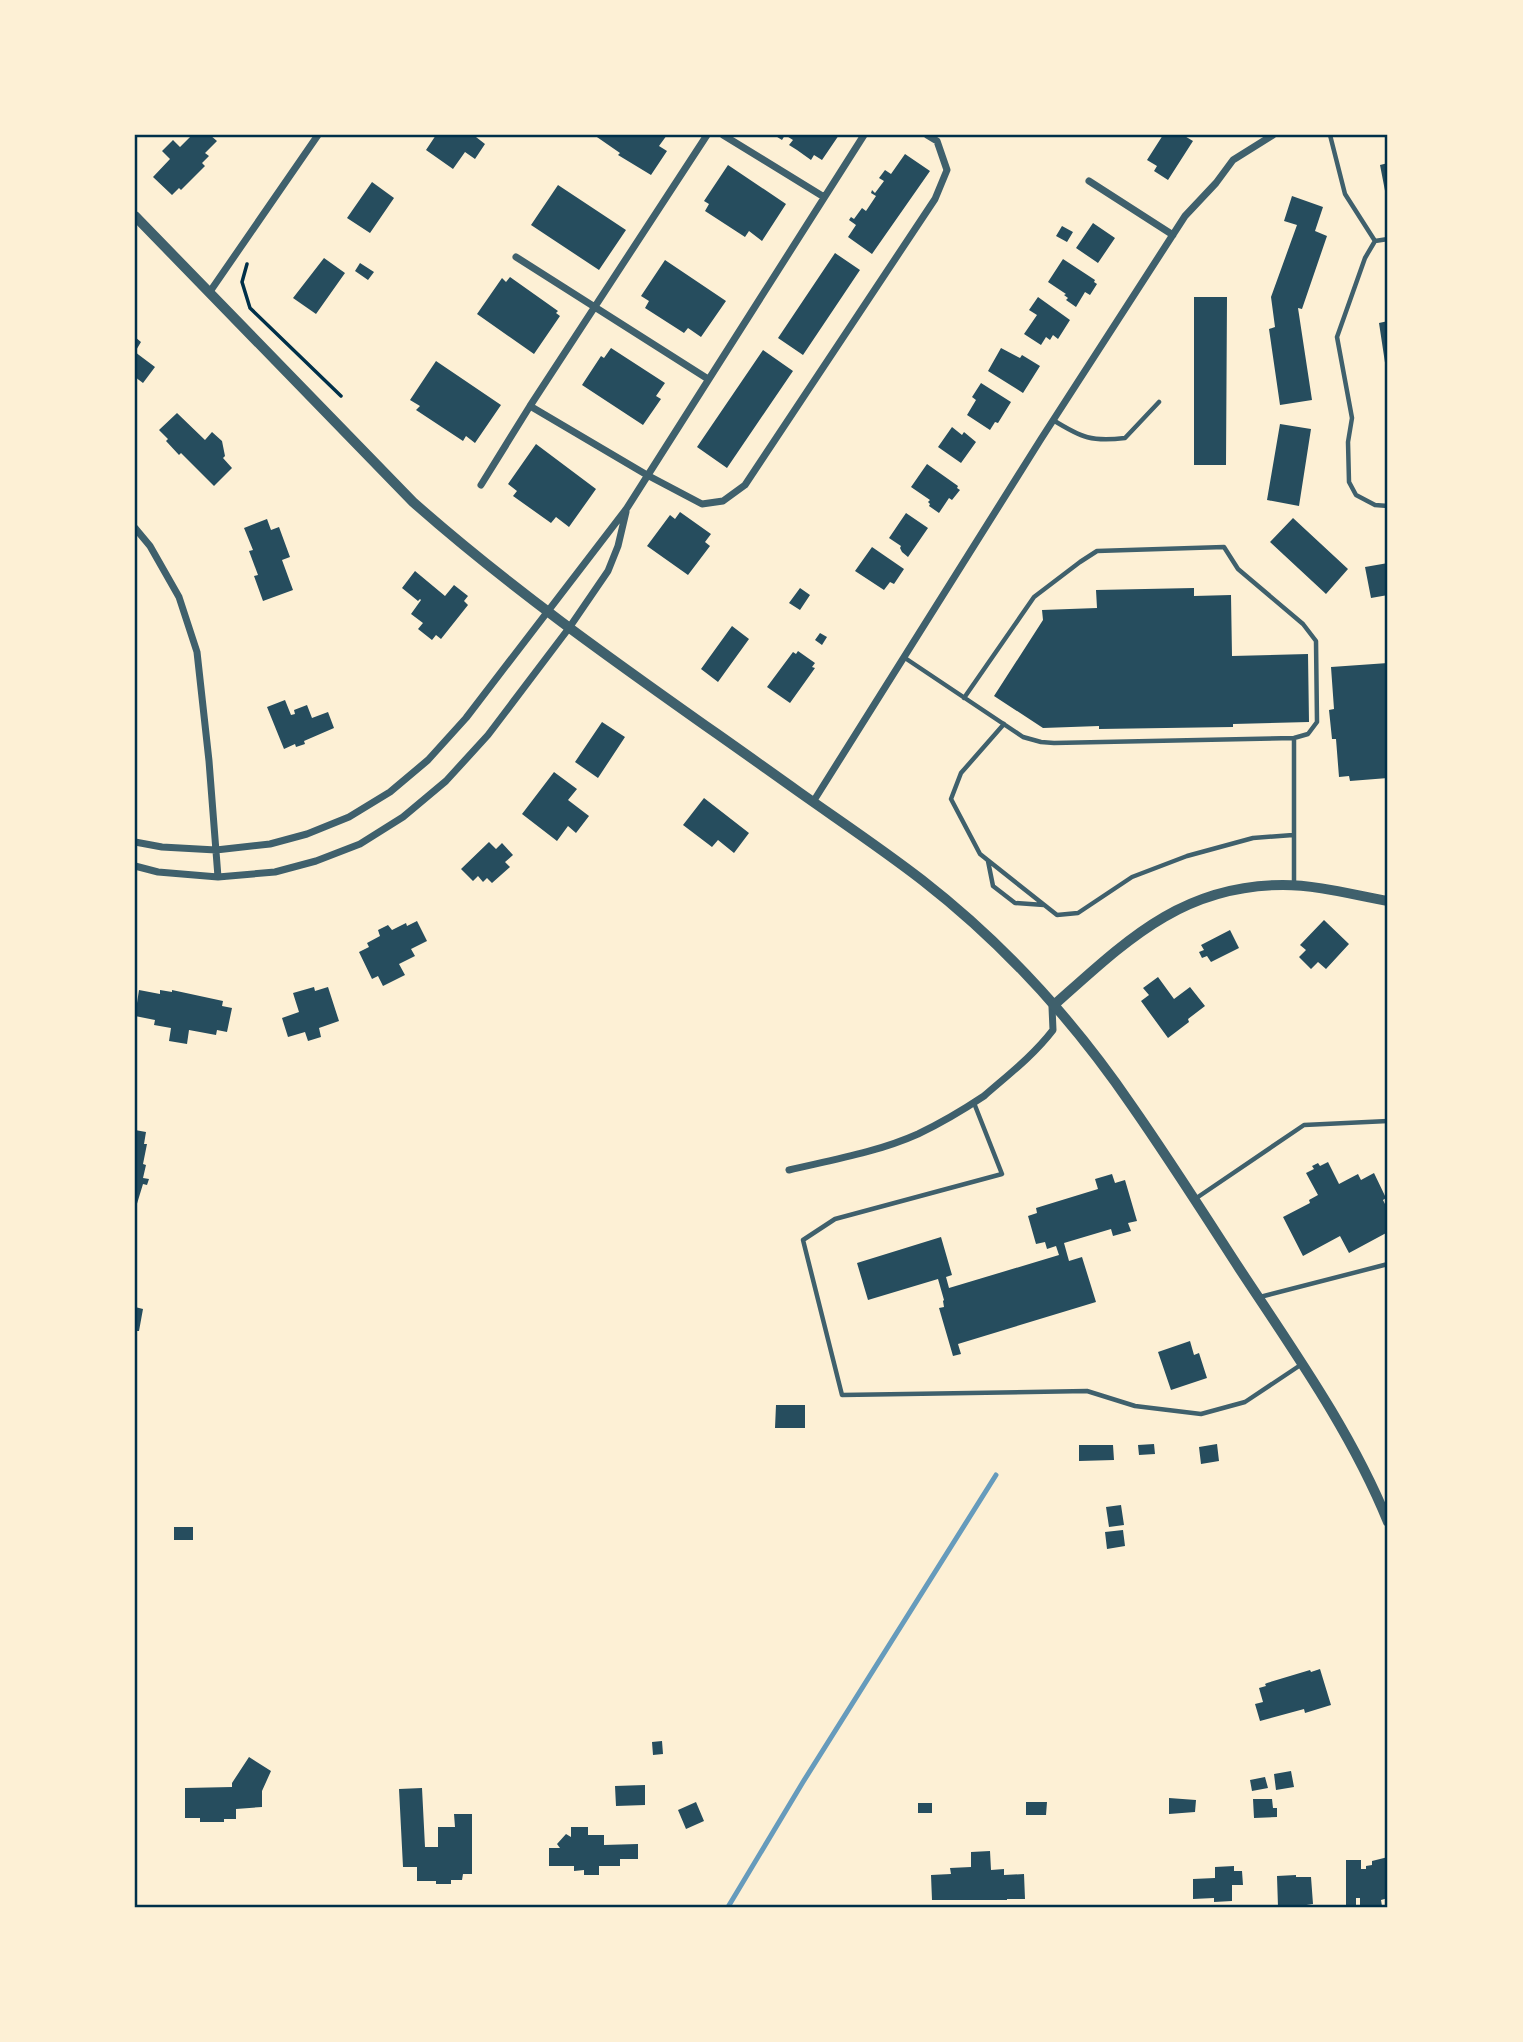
<svg xmlns="http://www.w3.org/2000/svg" width="1523" height="2042" viewBox="0 0 1523 2042" font-family="'Public Sans',sans-serif">
<rect width="100%" height="100%" fill="#fdf0d5"/>
<g fill="none" stroke-linecap="round" stroke-linejoin="round">
<path stroke="#669bbc" stroke-width="5" d="M 728,1907 L 803,1782 L 996,1475"/>
</g>
<path fill="#264d5e" d="M 192,135 L 210,135 L 217,141 L 205,153 L 209,156 L 202,163 L 205,166 L 181,190 L 179,188 L 172,195 L 153,177 L 170,159 L 162,151 L 173,140 L 180,147 Z
M 436,135 L 478,135 L 476,137 L 485,144 L 475,159 L 465,152 L 453,169 L 426,150 Z
M 594,135 L 667,135 L 659,146 L 667,151 L 651,175 L 618,155 L 620,153 Z
M 774,135 L 839,135 L 822,160 L 814,155 L 811,160 L 797,150 L 789,145 L 793,140 L 785,135 L 782,140 Z
M 1163,135 L 1183,135 L 1193,141 L 1168,180 L 1154,171 L 1157,166 L 1147,160 Z
M 905,154 L 930,171 L 872,254 L 848,237 L 856,225 L 849,220 L 851,217 L 854,219 L 862,208 L 866,211 L 876,196 L 871,193 L 872,190 L 875,193 L 884,181 L 879,178 L 885,170 L 891,174 Z
M 1388,163 L 1388,196 L 1386,196 L 1380,165 Z
M 728,165 L 786,204 L 762,241 L 749,231 L 745,237 L 705,211 L 709,204 L 704,201 Z
M 372,182 L 394,198 L 370,233 L 347,218 Z
M 558,185 L 626,230 L 599,270 L 531,225 Z
M 1292,196 L 1323,207 L 1315,231 L 1327,236 L 1302,309 L 1298,308 L 1312,400 L 1280,405 L 1269,329 L 1275,327 L 1271,297 L 1297,225 L 1284,221 Z
M 1093,223 L 1115,238 L 1098,263 L 1076,248 Z
M 1062,226 L 1073,232 L 1067,242 L 1056,236 Z
M 835,253 L 860,270 L 803,355 L 778,338 Z
M 324,258 L 345,273 L 316,314 L 293,298 Z
M 1063,259 L 1095,280 L 1094,282 L 1097,284 L 1090,295 L 1085,292 L 1076,307 L 1066,300 L 1068,298 L 1064,295 L 1066,294 L 1048,282 Z
M 665,260 L 726,301 L 701,337 L 688,328 L 684,333 L 645,308 L 649,301 L 641,296 Z
M 360,263 L 374,272 L 368,280 L 355,271 Z
M 510,277 L 558,311 L 556,313 L 560,316 L 534,354 L 477,314 L 502,278 L 506,282 Z
M 1038,297 L 1070,320 L 1058,339 L 1053,335 L 1050,340 L 1046,337 L 1041,345 L 1024,334 L 1037,315 L 1029,310 Z
M 1194,297 L 1227,297 L 1226,465 L 1194,465 Z
M 1388,321 L 1388,376 L 1387,376 L 1379,323 Z
M 135,337 L 141,342 L 135,352 L 155,367 L 143,383 L 135,377 Z
M 611,348 L 665,383 L 656,396 L 661,399 L 643,425 L 582,385 L 601,356 L 604,358 Z
M 1001,348 L 1020,358 L 1022,355 L 1040,366 L 1023,393 L 988,371 Z
M 763,350 L 793,371 L 727,468 L 697,447 Z
M 436,361 L 501,405 L 475,443 L 466,436 L 463,441 L 416,410 L 420,406 L 410,400 Z
M 981,383 L 1011,402 L 998,423 L 995,422 L 990,430 L 967,415 L 976,400 L 972,397 Z
M 177,413 L 205,440 L 212,432 L 222,441 L 225,456 L 223,458 L 232,468 L 214,486 L 181,453 L 179,455 L 166,441 L 168,439 L 159,430 Z
M 1280,424 L 1311,429 L 1299,506 L 1267,500 Z
M 952,427 L 962,435 L 964,432 L 976,442 L 961,463 L 938,447 Z
M 536,444 L 596,489 L 569,527 L 556,517 L 551,523 L 513,496 L 517,491 L 508,484 Z
M 927,464 L 958,486 L 957,488 L 960,490 L 952,500 L 949,498 L 939,513 L 929,506 L 930,504 L 928,502 L 930,500 L 911,487 Z
M 680,512 L 711,534 L 705,542 L 710,546 L 688,575 L 647,546 L 670,515 L 675,519 Z
M 906,513 L 928,528 L 908,557 L 902,552 L 900,548 L 901,546 L 889,538 Z
M 1293,518 L 1348,569 L 1326,594 L 1270,542 Z
M 267,519 L 271,530 L 279,527 L 290,557 L 282,560 L 293,590 L 263,601 L 254,576 L 258,575 L 249,551 L 253,550 L 244,528 Z
M 872,547 L 904,569 L 894,584 L 890,582 L 884,590 L 855,571 Z
M 1388,563 L 1388,595 L 1371,598 L 1365,567 Z
M 415,571 L 445,596 L 454,585 L 468,596 L 464,601 L 468,605 L 441,639 L 436,635 L 432,640 L 418,629 L 423,623 L 411,614 L 421,600 L 420,599 L 418,601 L 402,588 Z
M 800,588 L 810,595 L 800,610 L 789,603 Z
M 1194,588 L 1194,596 L 1231,595 L 1232,656 L 1308,654 L 1309,722 L 1233,724 L 1233,727 L 1099,729 L 1099,726 L 1043,728 L 994,696 L 1043,620 L 1042,610 L 1097,608 L 1096,590 Z
M 732,626 L 749,639 L 718,682 L 701,669 Z
M 820,633 L 827,637 L 822,645 L 815,640 Z
M 798,651 L 815,663 L 812,667 L 815,668 L 790,703 L 767,687 L 793,652 L 796,654 Z
M 1388,663 L 1388,778 L 1350,781 L 1349,776 L 1339,777 L 1336,739 L 1332,739 L 1329,710 L 1334,709 L 1331,667 Z
M 285,700 L 291,715 L 295,714 L 294,710 L 307,705 L 312,718 L 328,712 L 334,728 L 304,741 L 305,744 L 296,747 L 295,744 L 284,749 L 267,707 Z
M 602,722 L 625,737 L 598,778 L 575,762 Z
M 554,772 L 577,789 L 568,800 L 589,816 L 576,833 L 568,826 L 557,841 L 522,814 Z
M 704,798 L 749,833 L 734,853 L 718,840 L 712,847 L 683,825 Z
M 489,842 L 496,849 L 502,843 L 513,855 L 505,862 L 510,867 L 492,883 L 487,878 L 483,882 L 478,876 L 473,881 L 461,869 Z
M 1324,920 L 1349,944 L 1326,969 L 1318,962 L 1311,969 L 1299,957 L 1306,950 L 1300,945 Z
M 417,921 L 427,941 L 411,949 L 415,956 L 399,964 L 405,975 L 383,986 L 378,976 L 372,979 L 359,952 L 369,947 L 367,943 L 380,936 L 378,930 L 388,925 L 392,930 L 406,923 L 407,926 Z
M 1230,930 L 1239,948 L 1211,962 L 1207,956 L 1202,958 L 1199,952 L 1204,950 L 1201,945 Z
M 1158,977 L 1174,999 L 1190,987 L 1205,1006 L 1188,1019 L 1189,1022 L 1168,1038 L 1141,1001 L 1149,995 L 1143,988 Z
M 314,987 L 315,991 L 328,987 L 339,1021 L 319,1028 L 321,1037 L 308,1041 L 305,1032 L 288,1037 L 282,1018 L 299,1012 L 293,993 Z
M 139,990 L 160,994 L 160,990 L 172,992 L 172,990 L 223,1001 L 222,1006 L 232,1008 L 227,1032 L 217,1030 L 216,1035 L 189,1030 L 187,1044 L 169,1041 L 171,1028 L 154,1025 L 155,1020 L 135,1016 Z
M 135,1130 L 146,1132 L 144,1144 L 147,1144 L 143,1164 L 146,1165 L 143,1178 L 149,1179 L 147,1185 L 143,1184 L 136,1207 Z
M 1328,1162 L 1339,1184 L 1358,1174 L 1361,1180 L 1374,1173 L 1386,1198 L 1383,1200 L 1388,1210 L 1388,1232 L 1349,1253 L 1340,1236 L 1303,1256 L 1283,1217 L 1310,1203 L 1309,1200 L 1318,1195 L 1306,1173 L 1314,1169 L 1312,1166 L 1318,1163 L 1320,1166 Z
M 1112,1174 L 1115,1183 L 1125,1180 L 1137,1221 L 1128,1223 L 1131,1231 L 1113,1236 L 1111,1229 L 1064,1243 L 1069,1261 L 1082,1257 L 1096,1302 L 958,1344 L 961,1354 L 953,1356 L 939,1308 L 944,1307 L 943,1301 L 944,1300 L 938,1279 L 868,1300 L 857,1263 L 941,1237 L 952,1275 L 946,1277 L 949,1288 L 1059,1255 L 1056,1246 L 1047,1249 L 1045,1242 L 1036,1244 L 1028,1216 L 1037,1213 L 1036,1208 L 1098,1189 L 1095,1179 Z
M 135,1307 L 143,1309 L 139,1331 L 135,1331 Z
M 1190,1341 L 1194,1355 L 1199,1353 L 1207,1378 L 1171,1390 L 1158,1352 Z
M 776,1405 L 805,1405 L 805,1428 L 775,1428 Z
M 1154,1444 L 1155,1454 L 1139,1455 L 1138,1445 Z
M 1217,1444 L 1219,1461 L 1201,1464 L 1199,1447 Z
M 1079,1445 L 1113,1445 L 1114,1460 L 1079,1461 Z
M 1121,1505 L 1124,1525 L 1109,1527 L 1106,1507 Z
M 174,1527 L 193,1527 L 193,1540 L 174,1540 Z
M 1123,1530 L 1125,1546 L 1107,1549 L 1105,1532 Z
M 1320,1669 L 1331,1705 L 1305,1713 L 1304,1709 L 1260,1721 L 1255,1704 L 1263,1702 L 1259,1688 L 1266,1686 L 1265,1684 L 1267,1683 L 1310,1670 L 1311,1672 Z
M 662,1741 L 663,1754 L 653,1755 L 652,1742 Z
M 249,1757 L 271,1771 L 262,1791 L 262,1807 L 236,1809 L 236,1819 L 224,1819 L 224,1822 L 200,1822 L 200,1818 L 185,1818 L 185,1788 L 232,1787 L 232,1783 Z
M 1291,1771 L 1294,1787 L 1276,1790 L 1274,1774 Z
M 1265,1777 L 1268,1788 L 1252,1791 L 1250,1780 Z
M 645,1785 L 645,1805 L 616,1806 L 615,1786 Z
M 422,1788 L 425,1847 L 438,1847 L 438,1827 L 455,1827 L 454,1814 L 472,1814 L 472,1874 L 463,1874 L 462,1880 L 451,1880 L 451,1884 L 436,1884 L 436,1881 L 417,1881 L 417,1867 L 403,1867 L 399,1789 Z
M 1169,1798 L 1196,1800 L 1195,1812 L 1169,1814 Z
M 1253,1799 L 1272,1799 L 1273,1808 L 1277,1808 L 1277,1817 L 1254,1818 Z
M 696,1802 L 704,1821 L 686,1829 L 678,1810 Z
M 1026,1802 L 1047,1802 L 1046,1815 L 1026,1815 Z
M 918,1803 L 932,1803 L 932,1813 L 918,1813 Z
M 571,1827 L 588,1827 L 588,1835 L 604,1835 L 604,1845 L 638,1844 L 638,1859 L 620,1859 L 620,1866 L 599,1866 L 599,1875 L 584,1875 L 584,1870 L 574,1871 L 574,1866 L 549,1866 L 549,1848 L 560,1848 L 557,1844 L 566,1834 L 571,1837 Z
M 990,1851 L 991,1870 L 1004,1869 L 1004,1875 L 1024,1874 L 1025,1899 L 1007,1899 L 1007,1900 L 932,1900 L 931,1875 L 951,1874 L 950,1868 L 971,1867 L 971,1852 Z
M 1388,1857 L 1388,1898 L 1381,1900 L 1382,1906 L 1360,1907 L 1360,1898 L 1356,1898 L 1356,1905 L 1346,1905 L 1346,1860 L 1361,1860 L 1361,1869 L 1366,1869 L 1366,1866 L 1372,1865 L 1372,1861 Z
M 1234,1866 L 1234,1871 L 1242,1871 L 1243,1885 L 1232,1885 L 1232,1901 L 1214,1902 L 1214,1898 L 1193,1899 L 1193,1879 L 1215,1878 L 1215,1867 Z
M 1296,1875 L 1296,1877 L 1311,1877 L 1313,1904 L 1300,1906 L 1300,1907 L 1278,1907 L 1277,1876 Z"/>
<g fill="none" stroke-linecap="round" stroke-linejoin="round">
<path stroke="#003049" stroke-width="3.5" d="M 247,264 L 242,282 L 250,308 L 341,396"/>
<path stroke="#3f606c" stroke-width="4.5" d="M 1330,135 L 1345,194 L 1375,241
M 1388,239 L 1375,241 L 1365,258 L 1337,337 L 1352,418 L 1348,442 L 1349,482 L 1356,495 L 1375,505 L 1388,506
M 1053,420 C 1082,438 1092,442 1125,438 L 1159,402
M 905,658 L 1023,737 L 1041,742 L 1054,743 L 1294,738 L 1308,734 L 1317,722 L 1316,641 L 1303,624 L 1238,569 L 1224,547 L 1097,551 L 1080,562 L 1034,597 L 964,698
M 1004,724 L 961,773 L 951,799 L 980,854 L 1057,915 L 1078,913 L 1132,877 L 1187,856 L 1253,838 L 1293,835
M 1294,738 L 1294,885
M 988,861 L 993,886 L 1015,903 L 1044,905
M 974,1103 L 1002,1174 L 835,1219 L 803,1240 L 842,1395 L 1087,1391 L 1135,1406 L 1201,1414 L 1245,1402 L 1302,1364
M 1195,1199 L 1304,1125 L 1388,1121
M 1260,1297 L 1388,1264"/>
<path stroke="#3f606c" stroke-width="7" d="M 723,135 L 824,197
M 1089,181 L 1173,235
M 516,257 L 708,379
M 209,293 L 318,135
M 530,406 L 647,475 L 702,504 L 723,501 L 745,485 L 935,199 L 947,170 L 937,141 L 927,135
M 481,485 L 530,406 L 707,135
M 135,528 L 150,546 L 179,597 L 197,652 L 209,761 L 218,877
M 813,802 L 1041,439 L 1185,216 L 1216,183 L 1233,160 L 1273,135
M 135,842 L 162,847 L 216,850 L 270,844 L 307,834 L 349,817 L 390,792 L 428,760 L 466,718 L 627,508 L 864,135
M 135,866 L 158,872 L 218,877 L 275,872 L 316,861 L 360,844 L 403,817 L 446,781 L 488,735 L 569,628 L 608,571 L 618,546 L 626,512
M 789,1170 C 832,1160 878,1152 918,1134 C 941,1123 963,1110 984,1096 C 1008,1075 1033,1056 1053,1030 L 1052,1007 L 1054,1005"/>
<path stroke="#3f606c" stroke-width="10" d="M 135,216 L 413,502 C 534,609 668,698 799,792 C 840,821 882,849 922,880 C 1003,943 1074,1021 1132,1106 C 1169,1159 1204,1214 1239,1268 C 1293,1350 1351,1431 1388,1522
M 1054,1005 C 1125,942 1181,885 1283,885 C 1318,885 1354,895 1388,901"/>
</g>
<rect width="1523" height="2042" fill="none" stroke="#fdf0d5" stroke-width="273"/>
<rect x="136" y="136" width="1250" height="1770" fill="none" stroke="#003049" stroke-width="2.5"/>
</svg>
